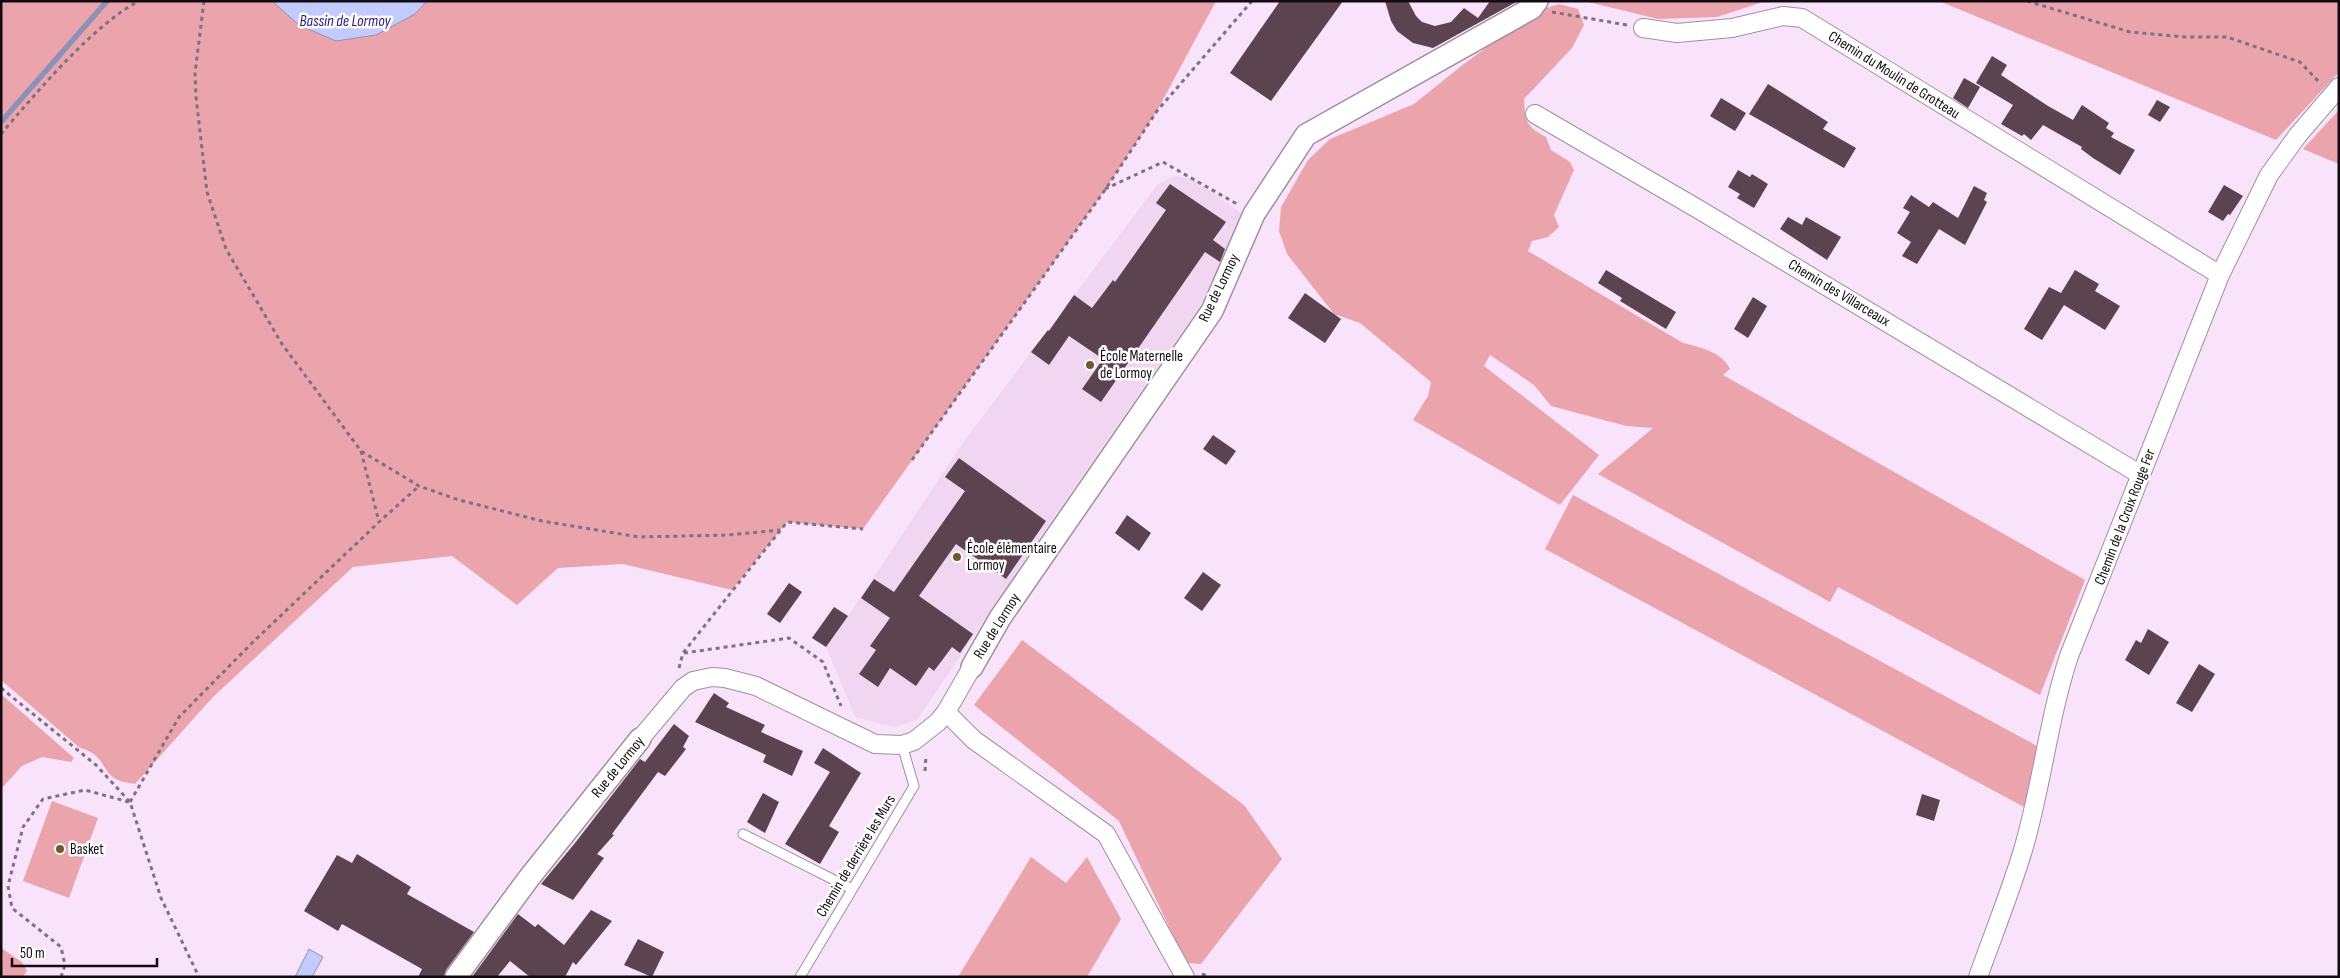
<svg xmlns="http://www.w3.org/2000/svg" width="2340" height="978" viewBox="0 0 2340 978" font-family="'Sofia Sans Condensed',sans-serif">
<rect width="100%" height="100%" fill="#f9e3fa"/>
<path fill="#f1d6f2" d="M 1174,176 L 1193,179 L 1243,214 L 1199,308 L 1060,508 L 917,720 L 894,727 L 855,717 L 826,647 L 812,638 L 834,607 L 848,616 L 965,440 L 1158,184 Z"/>
<path fill="#eba4ac" d="M 1,1 L 272,1 L 299,25 L 336,41 L 376,35 L 415,14 L 427,1 L 1216,1 L 1157,111 L 1105,190 L 863,529 L 787,522 L 732,590 L 623,564 L 558,568 L 517,605 L 452,556 L 353,567 L 212,698 L 135,784 C 130,783 121,782 116,779 C 101,771 105,754 80,748 L 1,680 Z
M 1584,1 L 1766,1 L 1717,17 L 1658,19 Z
M 1939,1 L 2339,1 L 2339,72 L 2276,140 Z
M 1559,4 L 1578,9 L 1584,25 L 1572,48 L 1524,99 C 1525,120 1526,127 1546,137 L 1551,150 L 1570,162 L 1574,170 L 1554,215 L 1559,227 L 1548,237 L 1532,241 L 1528,251 L 1683,343 C 1700,347 1722,352 1730,369 L 1723,375 L 2085,580 L 2040,695 L 1838,587 L 1830,602 L 1598,474 L 1653,428 L 1626,426 L 1551,406 L 1534,385 L 1490,355 L 1484,366 L 1599,455 L 1560,505 L 1413,420 L 1428,396 L 1431,382 L 1360,323 L 1334,314 L 1287,254 L 1279,231 L 1281,207 L 1308,160 L 1330,139 L 1414,104 L 1460,67 L 1534,12 Z
M 2339,110 L 2339,164 L 2303,149 Z
M 1573,495 L 2039,747 L 2024,807 L 1545,549 Z
M 1022,640 L 1244,805 L 1282,859 L 1201,964 L 1186,963 L 1119,821 L 974,705 Z
M 1,694 L 74,758 L 71,762 L 42,757 L 22,766 L 1,789 Z
M 52,801 L 98,818 L 69,898 L 23,881 Z
M 1031,857 L 1066,883 L 1087,857 L 1121,919 L 1087,977 L 958,977 Z
M 1,948 L 22,962 L 27,971 L 23,977 L 1,977 Z"/>
<path fill="#c3cbfd" stroke="#8e91b6" d="M 272,1 L 427,1 L 415,14 L 376,35 L 336,41 L 299,25 Z
M 309,949 L 323,957 L 312,977 L 295,977 Z"/>
<g fill="none" stroke-linecap="round" stroke-linejoin="round">
<path stroke="#8e91b6" stroke-width="5.5" d="M 1,122 L 107,1"/>
</g>
<path fill="#5b434f" d="M 1280,1 L 1343,1 L 1271,101 L 1230,73 Z
M 1385,1 L 1408,1 L 1416,16 L 1422,22 L 1435,26 L 1451,22 L 1464,8 L 1478,18 L 1490,1 L 1518,1 L 1433,48 L 1413,43 L 1397,31 L 1391,21 Z
M 1992,56 L 2007,65 L 2001,75 L 2048,106 L 2073,120 L 2082,105 L 2109,123 L 2106,128 L 2114,133 L 2111,137 L 2135,150 L 2120,175 L 2093,158 L 2081,149 L 2082,147 L 2043,125 L 2031,140 L 2024,134 L 2022,136 L 2001,124 L 2013,105 L 1976,83 Z
M 1964,78 L 1980,87 L 1968,108 L 1953,98 Z
M 1768,84 L 1828,122 L 1823,129 L 1856,148 L 1844,168 L 1749,114 Z
M 1721,98 L 1746,113 L 1735,131 L 1710,116 Z
M 2157,100 L 2170,107 L 2160,122 L 2148,115 Z
M 1738,170 L 1750,177 L 1752,174 L 1768,184 L 1754,208 L 1737,198 L 1740,194 L 1728,187 Z
M 1170,184 L 1226,222 L 1213,240 L 1225,249 L 1220,262 L 1205,252 L 1101,402 L 1082,389 L 1103,359 L 1069,336 L 1049,365 L 1031,352 L 1048,330 L 1049,331 L 1074,295 L 1092,308 L 1113,280 L 1115,282 L 1166,210 L 1156,203 Z
M 2224,185 L 2243,196 L 2230,215 L 2228,214 L 2223,221 L 2208,212 Z
M 1974,186 L 1987,193 L 1984,200 L 1987,202 L 1965,245 L 1939,229 L 1917,264 L 1902,256 L 1911,242 L 1897,233 L 1910,212 L 1903,208 L 1911,195 L 1929,207 L 1933,202 L 1958,218 Z
M 1788,217 L 1802,225 L 1806,217 L 1841,237 L 1827,260 L 1780,229 Z
M 1606,270 L 1676,312 L 1666,329 L 1620,301 L 1622,298 L 1598,283 Z
M 2075,270 L 2099,284 L 2095,291 L 2120,306 L 2105,330 L 2064,305 L 2042,340 L 2024,329 L 2049,287 L 2061,293 Z
M 1305,293 L 1341,319 L 1325,343 L 1288,318 Z
M 1753,297 L 1767,306 L 1748,338 L 1734,329 Z
M 1213,435 L 1236,451 L 1226,465 L 1203,449 Z
M 959,458 L 1046,521 L 1006,579 L 956,544 L 919,596 L 973,634 L 960,653 L 952,647 L 934,671 L 929,667 L 916,686 L 890,668 L 878,687 L 859,674 L 876,650 L 870,646 L 890,618 L 861,598 L 874,579 L 894,592 L 929,542 L 965,491 L 945,477 Z
M 1127,515 L 1151,533 L 1139,551 L 1115,533 Z
M 1203,572 L 1221,585 L 1202,611 L 1184,598 Z
M 789,583 L 802,592 L 780,623 L 767,614 Z
M 834,607 L 848,616 L 826,647 L 812,638 Z
M 2148,629 L 2169,642 L 2149,675 L 2125,660 L 2136,640 L 2141,643 Z
M 2199,664 L 2215,674 L 2192,712 L 2176,703 Z
M 714,693 L 729,703 L 726,707 L 765,725 L 761,732 L 803,751 L 792,776 L 763,762 L 766,755 L 695,722 Z
M 674,724 L 689,736 L 683,747 L 686,749 L 665,776 L 658,772 L 612,834 L 614,835 L 597,854 L 604,858 L 573,900 L 541,884 L 575,843 L 640,759 L 645,762 Z
M 823,748 L 861,773 L 829,826 L 839,832 L 820,864 L 785,844 L 830,772 L 814,763 Z
M 763,793 L 779,802 L 765,833 L 747,822 Z
M 1922,794 L 1940,800 L 1934,821 L 1916,815 Z
M 357,854 L 411,887 L 407,894 L 474,932 L 446,970 L 444,977 L 418,977 L 422,969 L 342,924 L 338,931 L 304,911 L 337,855 L 352,863 Z
M 591,910 L 612,921 L 576,965 L 573,962 L 565,977 L 530,977 L 510,961 L 497,977 L 472,977 L 518,914 L 535,927 L 538,924 L 564,945 Z
M 638,939 L 664,952 L 652,977 L 624,965 Z"/>
<g fill="none" stroke-linecap="round" stroke-linejoin="round">
<defs>
<path id="service" d="M 743,834 L 852,889
M 800,977 L 914,786 L 902,745"/>
<path id="minor" d="M 1643,28 L 1677,33 L 1732,28 L 1783,16 L 1802,18 L 2220,275
M 1535,114 L 1698,209 L 2141,475
M 946,712 L 974,740 L 1106,834 L 1185,977
M 640,739 L 683,688 L 693,681 L 712,677 L 725,678 L 756,686 L 875,744 L 902,745 L 914,741 L 938,722 L 946,712 L 972,667
M 1978,977 C 1993,935 2010,893 2023,850 C 2042,786 2048,720 2069,656 L 2220,275 L 2269,175 L 2298,135 L 2339,87"/>
<path id="tertiary" d="M 972,667 L 1000,618 L 1212,311 L 1254,214 L 1306,135 L 1532,8 L 1537,1
M 456,977 L 529,878 L 640,739"/>
</defs>
<use href="#service" stroke="#a28ea3" stroke-width="11"/>
<use href="#minor" stroke="#a28ea3" stroke-width="20"/>
<use href="#tertiary" stroke="#a28ea3" stroke-width="24"/>
<path stroke="#7f7180" stroke-width="3" stroke-dasharray="4 4" stroke-linecap="butt" d="M 204,1 L 195,73 L 196,97 L 207,192 L 226,249 L 282,344 L 361,451 L 419,486 L 459,500 L 542,521 L 639,537 L 728,535 L 780,530
M 2027,1 L 2130,32 L 2185,37 L 2227,37 L 2300,62 L 2320,83
M 1552,12 L 1627,25
M 1,134 C 36,93 93,25 139,1
M 1105,189 L 1163,162 L 1237,204
M 361,451 L 379,522
M 912,460 L 1105,190 L 1157,111 L 1252,1
M 684,653 L 789,638 L 823,662 L 841,706
M 679,668 L 683,653 L 787,522 L 863,529
M 1,688 L 96,765 L 130,802 L 161,898 L 199,977
M 925,771 L 926,755
M 130,802 L 179,717 L 251,644 L 379,522 L 419,486
M 1202,974 L 1210,977
M 61,977 L 65,965 L 61,947 L 12,908 L 8,886 L 23,827 L 43,799 L 85,790 L 129,802"/>
<use href="#service" stroke="#fff" stroke-width="9"/>
<use href="#minor" stroke="#fff" stroke-width="18"/>
<use href="#tertiary" stroke="#fff" stroke-width="21"/>
</g>
<g fill="#715929" stroke="#fff" stroke-width="2">
<circle cx="1090" cy="365" r="5"/>
<circle cx="957" cy="557" r="5"/>
<circle cx="60" cy="849" r="5"/>
</g>
<g text-anchor="middle" dominant-baseline="central" stroke-width="5" stroke-linejoin="round" paint-order="stroke">
<g font-size="15" fill="#120b12" stroke="#fff">
<text transform="translate(1894 75) rotate(32)">Chemin du Moulin de Grotteau</text>
<text transform="translate(1219 288) rotate(-64)">Rue de Lormoy</text>
<text transform="translate(1839 293) rotate(31)">Chemin des Villarceaux</text>
<text transform="translate(2125 517) rotate(-69)">Chemin de la Croix Rouge Fer</text>
<text transform="translate(997 626) rotate(-58)">Rue de Lormoy</text>
<text transform="translate(618 767) rotate(-51)">Rue de Lormoy</text>
<text transform="translate(856 856) rotate(-59)">Chemin de derrière les Murs</text>
</g>
<g font-size="15" fill="#120b12" stroke="#fff" text-anchor="start">
<text x="1100" y="356">École Maternelle<tspan x="1100" dy="17">de Lormoy</tspan></text>
<text x="967" y="548">École élémentaire<tspan x="967" dy="17">Lormoy</tspan></text>
<text x="70" y="849">Basket</text>
</g>
<g font-size="16" font-style="italic" fill="#241a76" stroke="#fff">
<text x="345" y="21">Bassin de Lormoy</text>
</g>
</g>
<rect width="2340" height="978" fill="none" stroke="#120b12" stroke-width="5"/>
<path d="M12 958v8h145v-8" fill="none" stroke="#120b12" stroke-width="2.5"/>
<text x="20" y="958" font-size="15" fill="#120b12" stroke="#ffffff" stroke-width="4" paint-order="stroke">50 m</text>
</svg>
